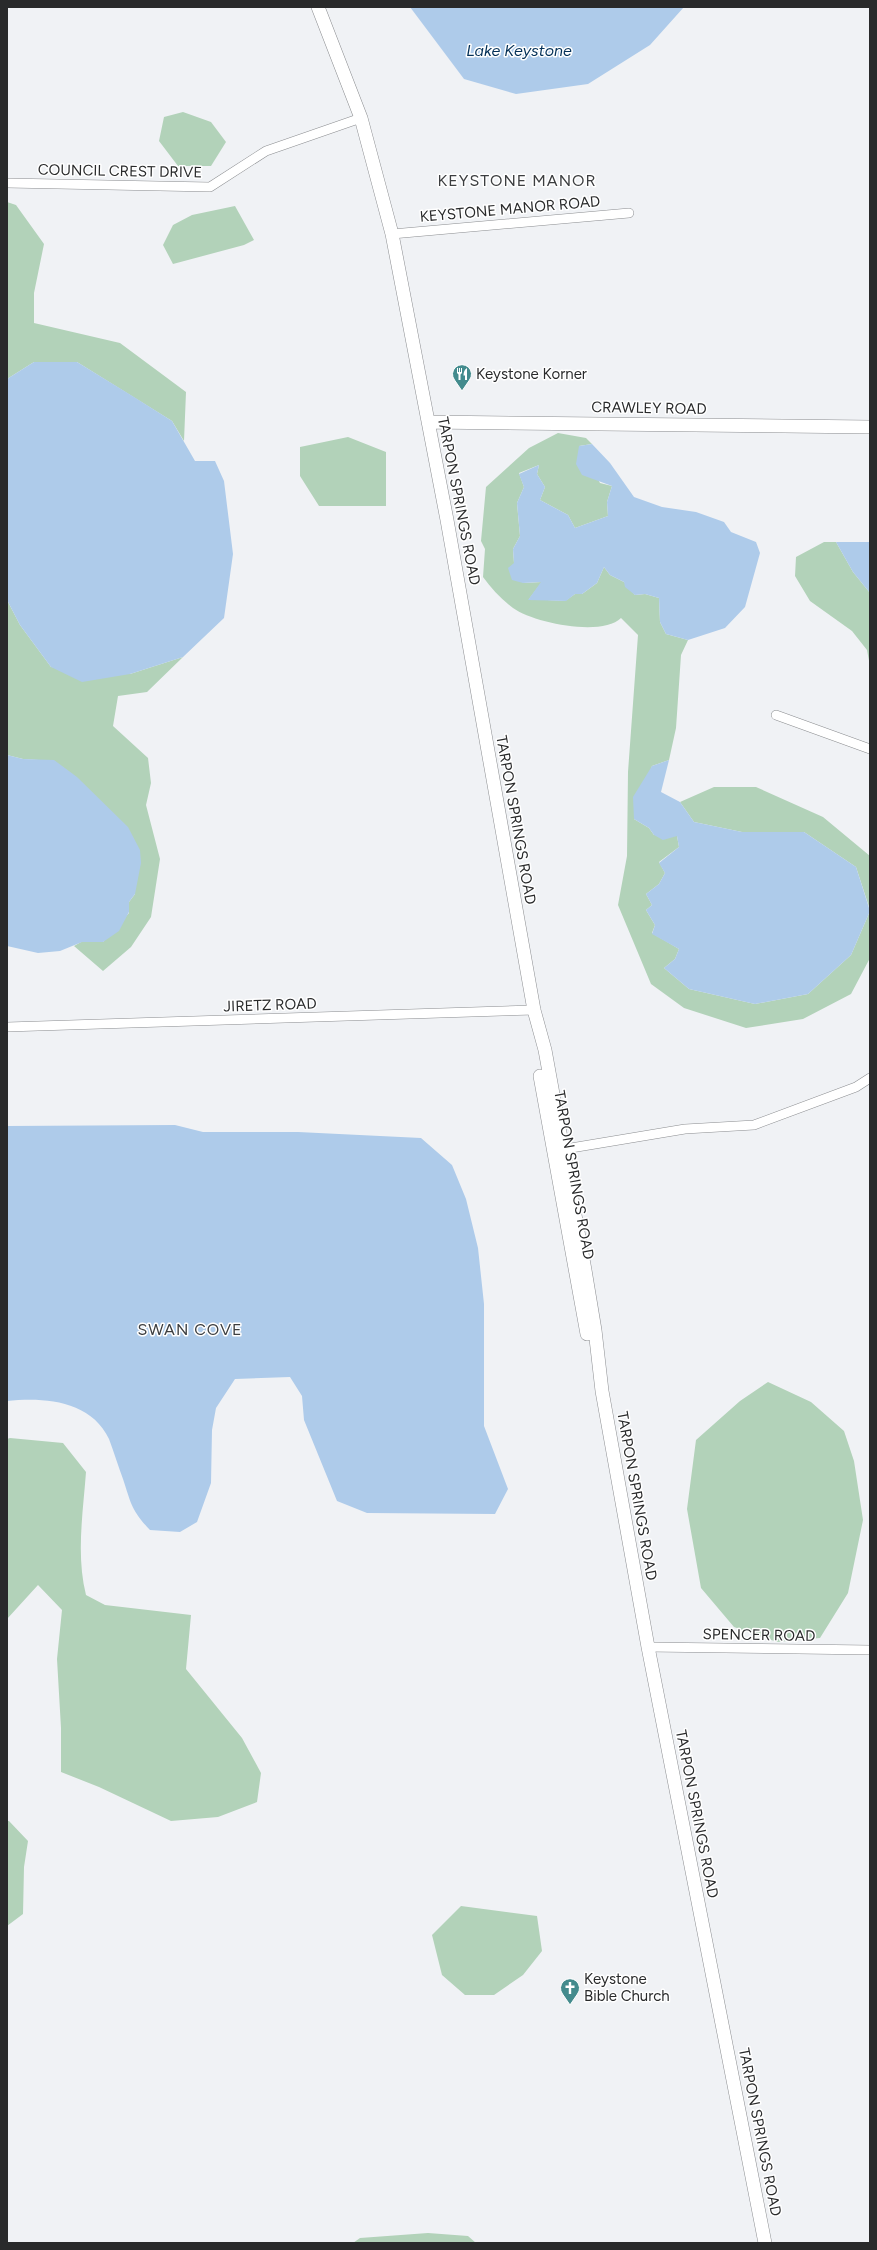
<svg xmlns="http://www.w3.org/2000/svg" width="877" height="2250" viewBox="0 0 877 2250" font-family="Figtree,sans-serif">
<rect width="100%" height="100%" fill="#f0f2f5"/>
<path fill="#b2d2b9" d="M 183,112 L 211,122 L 226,142 L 211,166 L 178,166 L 159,141 L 164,117 Z
M 7,202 L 16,205 L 44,244 L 34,293 L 34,323 L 120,343 L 186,392 L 184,441 L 172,421 L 77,362 L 34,362 L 7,379 Z
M 235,206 L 254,240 L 244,245 L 173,264 L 163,245 L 173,225 L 192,215 Z
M 558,433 L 586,438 L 592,444 L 579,446 L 600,483 L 612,486 L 607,502 L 608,516 L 575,528 L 568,515 L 540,500 L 545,487 L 537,474 L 539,465 L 519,473 L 524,487 L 517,503 L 520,536 L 513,549 L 514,563 L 523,583 L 542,582 L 529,599 L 565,601 L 575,594 L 582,594 L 597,583 L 604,567 L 610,575 L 624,582 L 635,595 L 645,594 L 659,598 L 660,622 L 666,634 L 688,640 L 681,655 L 676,728 L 669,760 L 652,766 L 634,819 L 649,828 L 654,835 L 677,836 L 679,847 L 659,862 L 665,873 L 659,884 L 646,894 L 652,905 L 646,910 L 655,925 L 652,933 L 679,949 L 675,959 L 664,968 L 689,989 L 755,1004 L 808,994 L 851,955 L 870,911 L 870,958 L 851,994 L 803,1019 L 746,1028 L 684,1008 L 651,984 L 618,905 L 627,856 L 628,772 L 638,635 L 621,618 C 602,637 534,623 513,608 C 501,599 491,588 483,577 L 485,549 L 481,541 L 486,487 L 529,448 Z
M 348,437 L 386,452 L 386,506 L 319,506 L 300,476 L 300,447 Z
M 824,542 L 836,542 L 853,572 L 870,593 L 870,666 L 867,650 L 852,631 L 810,601 L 795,576 L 796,557 Z
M 7,600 L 20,625 L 51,667 L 130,674 L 183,657 L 147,692 L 118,696 L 113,726 L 148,758 L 151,783 L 146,805 L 160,859 L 151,917 L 131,947 L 103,971 L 74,946 L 81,942 L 103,942 L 129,913 L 129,902 L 135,894 L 54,761 L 23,759 L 7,755 Z
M 714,787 L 756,787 L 823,817 L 870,856 L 870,910 L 856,867 L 804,832 L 742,832 L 694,822 L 680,802 Z
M 768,1382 L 811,1402 L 844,1431 L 854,1461 L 863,1520 L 848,1593 L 820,1638 L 777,1642 L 734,1627 L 701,1588 L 687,1509 L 696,1440 L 740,1401 Z
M 10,1438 L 63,1443 L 86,1472 C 83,1513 76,1555 86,1595 L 105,1605 L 191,1615 L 186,1669 L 242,1738 L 261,1773 L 257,1802 L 218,1817 L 171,1821 L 99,1787 L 61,1772 L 61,1728 L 57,1659 L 62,1610 L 38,1585 L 7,1619 L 7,1439 Z
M 7,1821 L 9,1821 L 28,1841 L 24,1867 L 23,1914 L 7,1926 Z
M 461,1906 L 537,1916 L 542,1951 L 523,1975 L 494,1995 L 465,1995 L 442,1975 L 432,1935 Z
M 428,2233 L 468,2236 L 476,2243 L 353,2243 L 360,2238 Z"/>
<path fill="#aecbea" d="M 410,7 L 684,7 L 650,45 L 588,84 L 516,94 L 464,79 Z
M 34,362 L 77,362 L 134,397 L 172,421 L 195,461 L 215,461 L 224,481 L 233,554 L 224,618 L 183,657 L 130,674 L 82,682 L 51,667 L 20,625 L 7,600 L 7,379 Z
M 592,444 L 610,463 L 634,497 L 662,507 L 696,512 L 724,522 L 731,532 L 756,542 L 760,553 L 745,607 L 725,628 L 688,640 L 666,634 L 660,622 L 659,598 L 645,594 L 635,595 L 625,587 L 624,582 L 610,575 L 604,567 L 597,583 L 582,594 L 575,594 L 566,601 L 528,600 L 541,582 L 523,583 L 512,580 L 508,568 L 514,563 L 513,549 L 520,536 L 517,503 L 524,487 L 519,474 L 539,465 L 537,474 L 545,487 L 540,500 L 568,515 L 575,528 L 608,516 L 607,502 L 612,486 L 582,475 L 576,464 L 579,446 Z
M 836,542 L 870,542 L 870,593 L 853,572 Z
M 7,755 L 23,759 L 54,760 L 77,777 L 128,827 L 140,850 L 141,863 L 135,894 L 129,902 L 129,912 L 119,931 L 103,942 L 82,942 L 60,951 L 38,953 L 7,946 Z
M 669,760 L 661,792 L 680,802 L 694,822 L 742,832 L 804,832 L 856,867 L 870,911 L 851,955 L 808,994 L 755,1004 L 689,989 L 664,968 L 675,959 L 679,949 L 652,934 L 655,925 L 646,910 L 652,905 L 646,894 L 659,884 L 665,873 L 659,863 L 679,847 L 677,836 L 663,840 L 654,835 L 649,828 L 634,819 L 633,797 L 652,766 Z
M 175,1125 L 203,1132 L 298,1132 L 421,1138 L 452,1165 L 466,1199 L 478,1248 L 484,1304 L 484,1426 L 508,1489 L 495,1514 L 367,1513 L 337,1501 L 304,1420 L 302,1396 L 290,1377 L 235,1379 L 216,1408 L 212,1430 L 211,1483 L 197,1522 L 180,1532 L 150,1530 C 131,1510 131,1503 123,1479 C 118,1466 114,1452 109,1439 C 91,1400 43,1397 7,1401 L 7,1126 Z"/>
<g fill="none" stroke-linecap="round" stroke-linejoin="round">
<defs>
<path id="street" d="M 7,183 L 210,187 L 266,151 L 361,118
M 392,234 L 629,213
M 776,715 L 870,749
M 7,1027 L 534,1010
M 559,1150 L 685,1129 L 754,1125 L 856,1087 L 870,1078
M 648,1647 L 870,1650"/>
<path id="secondary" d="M 318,7 L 361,118 L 392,234 L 447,520 L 534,1010 L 545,1050 L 585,1270 L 595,1330 L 602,1391 L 648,1647 L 765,2243
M 428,422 L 870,427
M 540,1076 L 587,1334"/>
</defs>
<use href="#street" stroke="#8b8d90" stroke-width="10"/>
<use href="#secondary" stroke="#8b8d90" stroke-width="14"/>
<use href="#street" stroke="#fff" stroke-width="9"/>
<use href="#secondary" stroke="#fff" stroke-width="13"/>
</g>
<defs>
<symbol id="restaurant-pin" viewBox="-11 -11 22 30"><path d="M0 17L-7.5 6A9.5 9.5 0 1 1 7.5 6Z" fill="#438b8d" stroke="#fff"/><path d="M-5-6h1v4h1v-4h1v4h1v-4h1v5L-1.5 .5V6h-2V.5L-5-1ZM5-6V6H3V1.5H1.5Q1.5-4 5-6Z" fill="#fff"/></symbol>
<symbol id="church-pin" viewBox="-11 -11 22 30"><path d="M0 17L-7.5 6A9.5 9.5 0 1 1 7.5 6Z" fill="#438b8d" stroke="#fff"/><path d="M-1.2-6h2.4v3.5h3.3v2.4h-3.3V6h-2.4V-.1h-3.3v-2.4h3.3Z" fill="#fff"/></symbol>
</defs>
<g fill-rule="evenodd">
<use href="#restaurant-pin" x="451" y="363" width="22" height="30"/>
<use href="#church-pin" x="559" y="1977" width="22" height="30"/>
</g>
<g text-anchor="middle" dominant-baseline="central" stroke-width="3" stroke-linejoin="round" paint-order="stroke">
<g font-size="15" fill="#292a2b" stroke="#fff">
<text transform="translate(120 171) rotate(1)">COUNCIL CREST DRIVE</text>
<text transform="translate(510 209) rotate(-5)">KEYSTONE MANOR ROAD</text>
<text transform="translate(649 408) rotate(1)">CRAWLEY ROAD</text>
<text transform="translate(459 501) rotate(79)">TARPON SPRINGS ROAD</text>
<text transform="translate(516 820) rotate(80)">TARPON SPRINGS ROAD</text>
<text transform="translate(270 1005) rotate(-2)">JIRETZ ROAD</text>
<text transform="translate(574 1175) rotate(80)">TARPON SPRINGS ROAD</text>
<text transform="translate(637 1496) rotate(80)">TARPON SPRINGS ROAD</text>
<text transform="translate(759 1635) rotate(1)">SPENCER ROAD</text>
<text transform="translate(697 1814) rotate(79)">TARPON SPRINGS ROAD</text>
<text transform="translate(760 2132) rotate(79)">TARPON SPRINGS ROAD</text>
</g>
<g font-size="15" fill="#292a2b" stroke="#fff" text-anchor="start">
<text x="476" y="374">Keystone Korner</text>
<text x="584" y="1979">Keystone<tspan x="584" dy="17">Bible Church</tspan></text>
</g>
<g font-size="16" font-style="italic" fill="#033057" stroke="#fff">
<text x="519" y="50">Lake Keystone</text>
</g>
<g font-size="16" letter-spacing="1" fill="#3c3e40" stroke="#fff">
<text x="517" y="180">KEYSTONE MANOR</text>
<text x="190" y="1329">SWAN COVE</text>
</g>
</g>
<rect width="877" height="2250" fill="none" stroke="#292a2b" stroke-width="16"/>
</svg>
